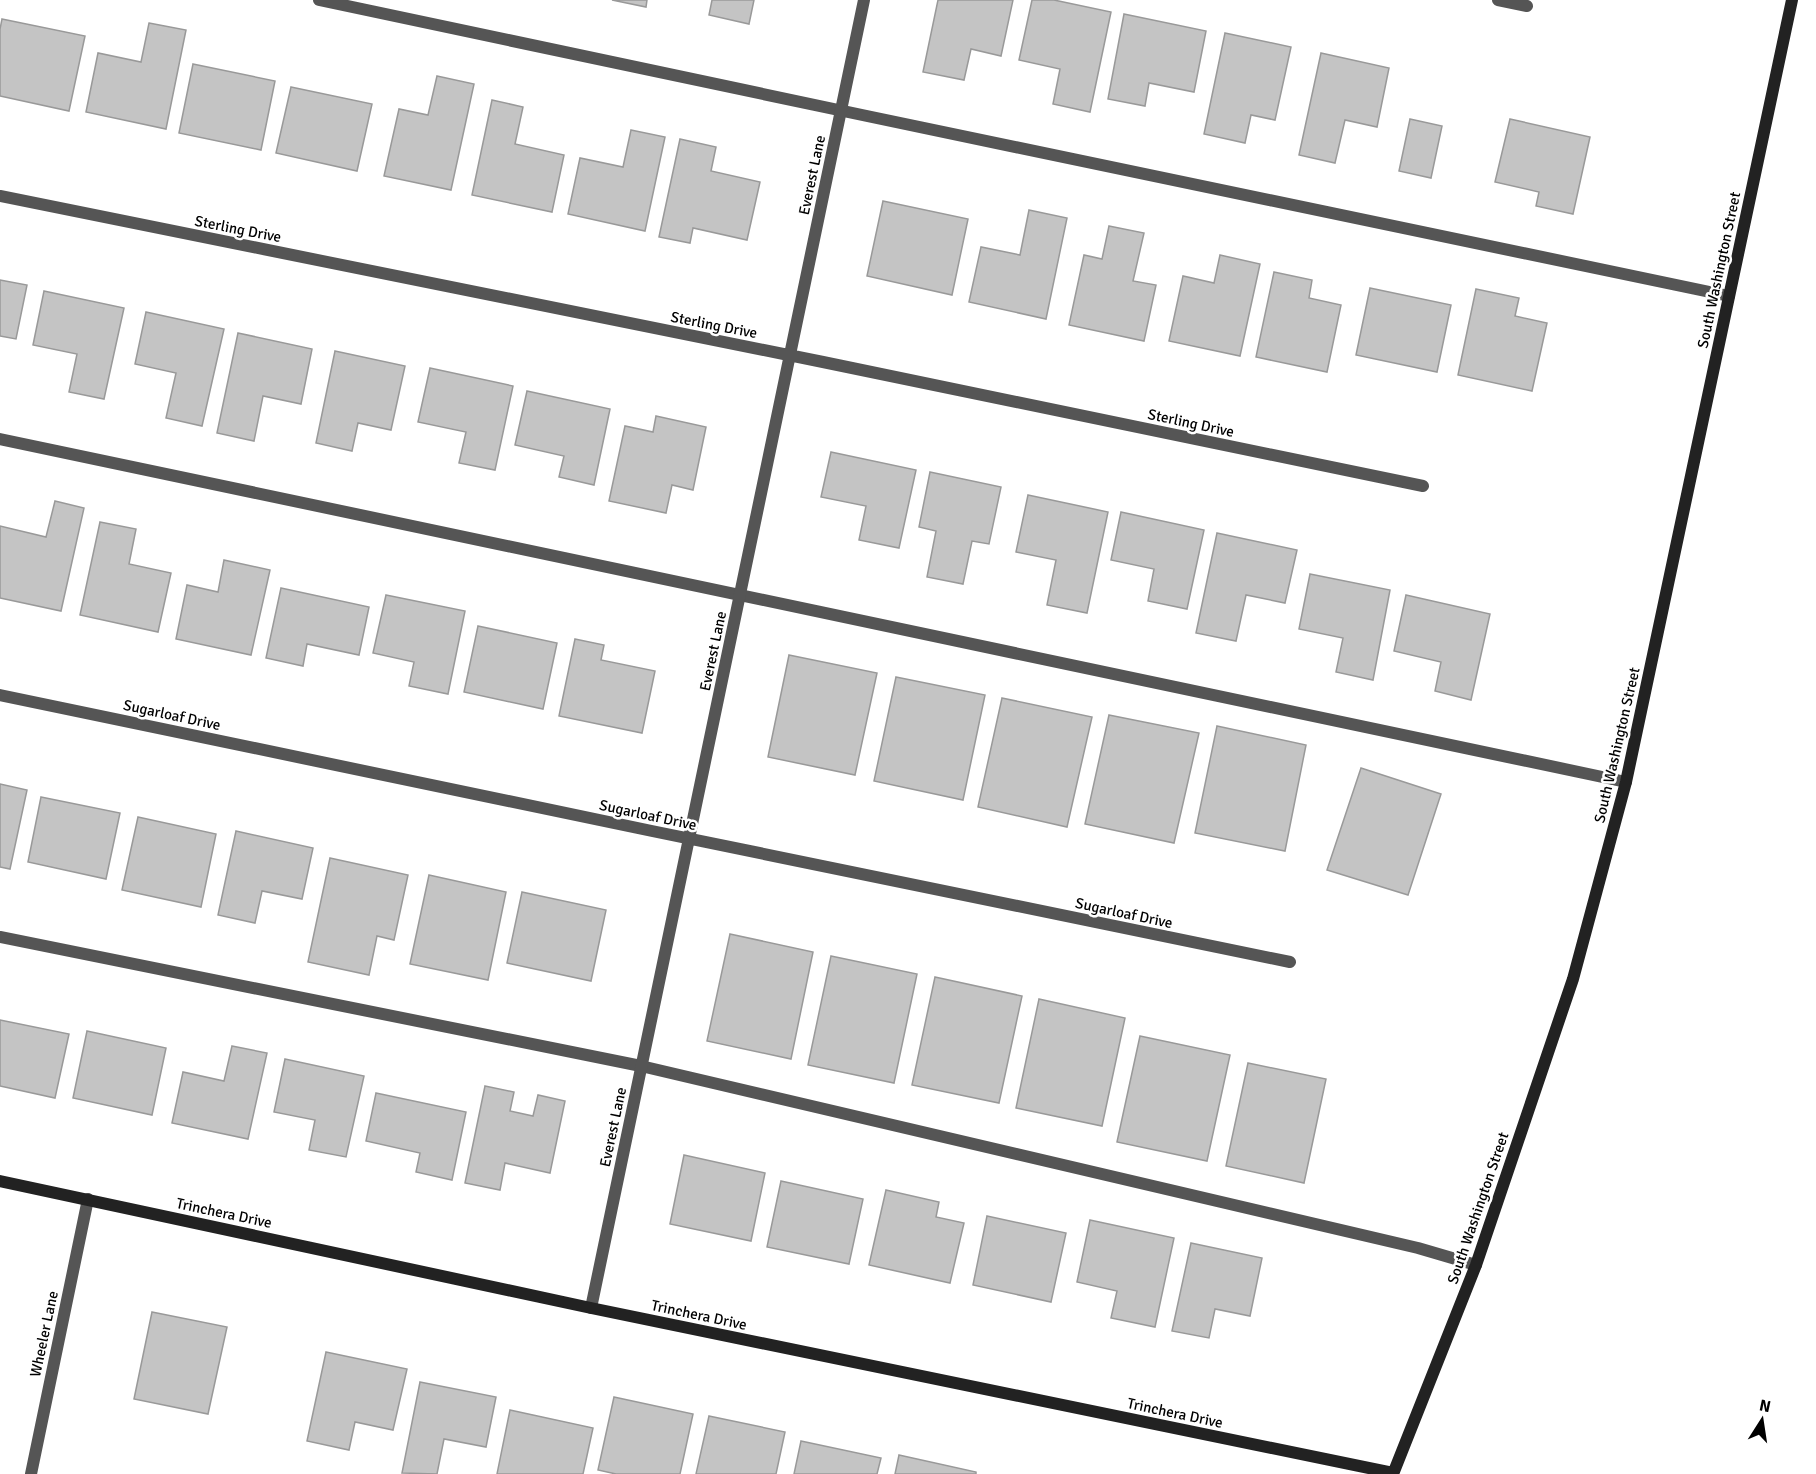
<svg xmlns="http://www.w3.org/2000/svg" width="1816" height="1474" viewBox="0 0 1816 1474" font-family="Signika,sans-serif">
<rect width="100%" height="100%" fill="#fff"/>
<path fill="#c4c4c4" stroke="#999" stroke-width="1.5" d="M 612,0 L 647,0 L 646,7 Z
M 712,0 L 754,0 L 749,24 L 709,15 Z
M 938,0 L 1013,0 L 1001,56 L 971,49 L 964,80 L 923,72 Z
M 1032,0 L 1054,0 L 1111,12 L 1090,112 L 1053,104 L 1060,69 L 1019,60 Z
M 1124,14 L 1206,31 L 1194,92 L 1149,83 L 1145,106 L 1108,99 Z
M 2,19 L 85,36 L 69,111 L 0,96 L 0,29 Z
M 149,23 L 186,30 L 166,129 L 86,112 L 98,53 L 141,62 Z
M 1225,33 L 1291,47 L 1275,120 L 1251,115 L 1245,143 L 1204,134 Z
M 1321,53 L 1389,68 L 1377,127 L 1345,120 L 1335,163 L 1299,155 Z
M 193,64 L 275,81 L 261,150 L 179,133 Z
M 437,76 L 474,84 L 451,190 L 384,176 L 399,109 L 428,115 Z
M 291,87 L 372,104 L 357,171 L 276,153 Z
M 492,100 L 523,107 L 515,144 L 564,155 L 552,212 L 472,195 Z
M 1410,119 L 1442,126 L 1431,178 L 1399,171 Z
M 1510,119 L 1590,137 L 1573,214 L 1536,206 L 1539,192 L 1495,182 Z
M 631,130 L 665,137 L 645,231 L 568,214 L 580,158 L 623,167 Z
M 680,139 L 716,147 L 711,171 L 760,182 L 747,240 L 693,228 L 690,243 L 659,237 Z
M 883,201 L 968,219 L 952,295 L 867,276 Z
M 1029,210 L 1067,218 L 1046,319 L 969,302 L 981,247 L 1020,255 Z
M 1109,226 L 1144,233 L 1133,281 L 1156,285 L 1144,341 L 1069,325 L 1084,255 L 1102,259 Z
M 1220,255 L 1260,264 L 1240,356 L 1169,341 L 1183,276 L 1214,283 Z
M 1274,272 L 1312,280 L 1309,298 L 1341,305 L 1327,372 L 1256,357 Z
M 0,280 L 27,285 L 16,339 L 0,336 Z
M 1370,288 L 1451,305 L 1437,372 L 1356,355 Z
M 1476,289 L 1519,298 L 1515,316 L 1547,323 L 1532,391 L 1458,375 Z
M 44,291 L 124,308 L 104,399 L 69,392 L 77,354 L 33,345 Z
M 146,312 L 224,329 L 202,426 L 166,418 L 176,373 L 135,364 Z
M 238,333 L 312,349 L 301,404 L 263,396 L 254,441 L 217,433 Z
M 335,351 L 405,366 L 391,430 L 358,423 L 352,451 L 316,443 Z
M 430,368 L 513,386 L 495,470 L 459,463 L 466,432 L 418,422 Z
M 527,391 L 610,409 L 594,485 L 559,477 L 564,456 L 515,445 Z
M 656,416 L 706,427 L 693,490 L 672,485 L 666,513 L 609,501 L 625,426 L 653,432 Z
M 831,452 L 916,470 L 899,548 L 859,540 L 866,506 L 821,497 Z
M 930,472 L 1001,487 L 989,544 L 972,541 L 963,584 L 927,577 L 936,531 L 919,527 Z
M 1028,495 L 1108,512 L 1087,613 L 1047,605 L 1056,560 L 1016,552 Z
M 55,501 L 84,508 L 61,611 L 0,598 L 0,526 L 46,537 Z
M 1121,512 L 1204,530 L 1187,609 L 1148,601 L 1154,569 L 1111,560 Z
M 100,522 L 136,529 L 129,564 L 171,573 L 158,632 L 80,615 Z
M 1217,533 L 1297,550 L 1285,603 L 1246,595 L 1236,641 L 1196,633 Z
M 224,560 L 270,570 L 251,655 L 176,639 L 187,585 L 218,592 Z
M 1310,574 L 1390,590 L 1373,680 L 1336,672 L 1343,638 L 1299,629 Z
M 281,588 L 369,607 L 359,655 L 307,644 L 303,666 L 266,658 Z
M 386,595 L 465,611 L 448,694 L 409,686 L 414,662 L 373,653 Z
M 1406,595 L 1490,614 L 1471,700 L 1435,691 L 1441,662 L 1394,651 Z
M 478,626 L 557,643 L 543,709 L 464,692 Z
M 575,639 L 604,645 L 601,660 L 655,671 L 642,733 L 559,716 Z
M 789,655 L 877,673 L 855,775 L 768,757 Z
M 896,677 L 985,695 L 963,800 L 874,781 Z
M 1002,698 L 1092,717 L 1067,827 L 978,807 Z
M 1109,715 L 1199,733 L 1174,843 L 1085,824 Z
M 1217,726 L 1306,745 L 1285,851 L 1195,833 Z
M 1361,768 L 1441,794 L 1408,895 L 1327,870 Z
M 0,784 L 27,790 L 10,869 L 0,867 Z
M 41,797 L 120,813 L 106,879 L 28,862 Z
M 138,817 L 216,834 L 201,907 L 122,890 Z
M 236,831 L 313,848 L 302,899 L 262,891 L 255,923 L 218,915 Z
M 330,858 L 408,875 L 394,940 L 377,936 L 369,975 L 308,962 Z
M 429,875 L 506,892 L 488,980 L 410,964 Z
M 522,892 L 606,910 L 591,981 L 507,963 Z
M 730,934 L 813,952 L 791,1059 L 707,1041 Z
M 831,956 L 917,974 L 894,1083 L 808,1065 Z
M 935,977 L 1022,996 L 999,1103 L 912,1085 Z
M 1039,999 L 1125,1018 L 1102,1126 L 1016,1108 Z
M 0,1020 L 69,1034 L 55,1098 L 0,1086 Z
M 87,1031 L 166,1048 L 152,1115 L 73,1098 Z
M 1140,1036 L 1230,1055 L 1207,1161 L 1117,1142 Z
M 232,1046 L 267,1053 L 248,1139 L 172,1123 L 183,1072 L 224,1081 Z
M 285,1059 L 364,1076 L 346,1157 L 309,1150 L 315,1120 L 274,1112 Z
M 1248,1063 L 1326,1079 L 1304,1183 L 1226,1166 Z
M 485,1086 L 514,1092 L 510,1111 L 533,1116 L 538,1095 L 565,1101 L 550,1173 L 505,1163 L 500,1190 L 465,1183 Z
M 376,1093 L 466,1112 L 452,1180 L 416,1172 L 420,1153 L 366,1141 Z
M 684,1155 L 765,1173 L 751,1241 L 670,1224 Z
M 781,1181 L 863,1199 L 849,1264 L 767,1247 Z
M 886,1190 L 939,1202 L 936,1217 L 964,1223 L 950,1283 L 869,1265 Z
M 987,1216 L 1066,1233 L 1051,1302 L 973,1285 Z
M 1090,1220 L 1174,1238 L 1155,1327 L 1111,1318 L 1117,1291 L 1077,1282 Z
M 1191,1243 L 1262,1258 L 1250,1316 L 1215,1309 L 1209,1338 L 1172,1331 Z
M 152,1312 L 227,1327 L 208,1414 L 134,1399 Z
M 326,1352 L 407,1369 L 393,1430 L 355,1422 L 349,1450 L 307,1441 Z
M 420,1382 L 496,1397 L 486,1447 L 444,1439 L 437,1474 L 402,1473 Z
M 614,1397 L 693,1414 L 680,1474 L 616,1474 L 598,1470 Z
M 510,1410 L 593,1428 L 583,1474 L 497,1474 Z
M 709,1416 L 785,1432 L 776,1474 L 696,1474 Z
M 801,1441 L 881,1458 L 877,1474 L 794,1474 Z
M 899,1455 L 976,1472 L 976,1474 L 895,1474 Z"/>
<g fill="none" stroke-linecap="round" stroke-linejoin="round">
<path stroke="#555" stroke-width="12" d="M 319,0 L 867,116 L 1729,296
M 0,439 L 1626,782
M 0,937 L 641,1066 L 1418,1248 L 1476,1265"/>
<path stroke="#555" stroke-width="12" d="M 1498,0 L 1527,6
M 0,196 L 823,362 L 1423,486
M 0,695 L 652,831 L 1290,962
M 591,1308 L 864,0
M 31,1474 L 88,1199"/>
<path stroke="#222" stroke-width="12" d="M 0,1181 L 591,1308 L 1393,1473
M 1393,1474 L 1476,1265 L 1573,979 L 1626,782 L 1792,0"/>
</g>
<g text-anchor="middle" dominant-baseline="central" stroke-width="5" stroke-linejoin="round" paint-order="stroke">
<g font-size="15" fill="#000" stroke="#fff">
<text transform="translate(812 175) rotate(-78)">Everest Lane</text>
<text transform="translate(238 229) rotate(11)">Sterling Drive</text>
<text transform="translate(1719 270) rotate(-78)">South Washington Street</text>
<text transform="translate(714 325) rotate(11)">Sterling Drive</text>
<text transform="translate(1191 423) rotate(12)">Sterling Drive</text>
<text transform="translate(713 651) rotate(-78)">Everest Lane</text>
<text transform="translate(172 715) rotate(12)">Sugarloaf Drive</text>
<text transform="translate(1617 745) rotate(-77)">South Washington Street</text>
<text transform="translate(648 815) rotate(12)">Sugarloaf Drive</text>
<text transform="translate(1124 913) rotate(12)">Sugarloaf Drive</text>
<text transform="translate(613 1127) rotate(-78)">Everest Lane</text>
<text transform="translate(1478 1208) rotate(-71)">South Washington Street</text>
<text transform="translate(224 1213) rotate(12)">Trinchera Drive</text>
<text transform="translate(699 1315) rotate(12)">Trinchera Drive</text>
<text transform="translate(44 1334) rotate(-78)">Wheeler Lane</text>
<text transform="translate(1175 1413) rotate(12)">Trinchera Drive</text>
</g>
</g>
<g transform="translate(1762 1420) rotate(12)" stroke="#ffffff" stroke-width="4.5" paint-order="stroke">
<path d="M0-4.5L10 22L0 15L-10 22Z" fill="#000000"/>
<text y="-9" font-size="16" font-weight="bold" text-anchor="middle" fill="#000000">N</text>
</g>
</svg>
